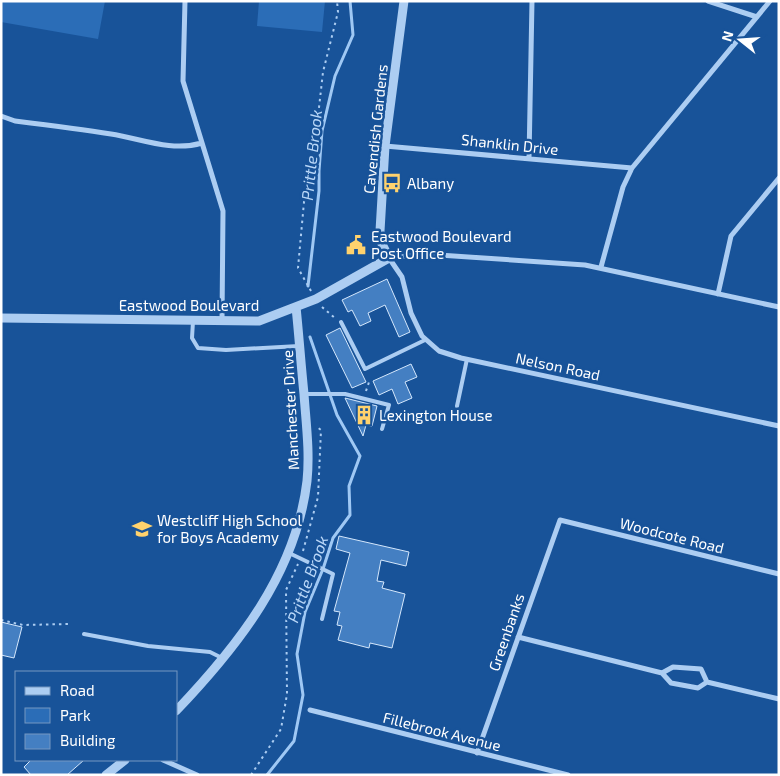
<svg xmlns="http://www.w3.org/2000/svg" width="780" height="776" viewBox="0 0 780 776" font-family="'Exo 2',sans-serif">
<rect width="100%" height="100%" fill="#185399"/>
<path fill="#2b6db7" d="M 1,1 L 105,1 L 98,39 L 1,22 Z
M 259,1 L 325,1 L 322,32 L 257,26 Z"/>
<g fill="none" stroke-linecap="round" stroke-linejoin="round">
<path stroke="#9fc8f4" stroke-width="3" d="M 308,286 L 319,191 L 319,171 L 322,131 L 335,76 L 353,35 L 350,1
M 267,775 L 294,741 L 303,695 L 297,654 L 305,612 L 323,569 L 333,538 L 350,515 L 349,486 L 360,456 L 337,415 L 310,337"/>
</g>
<path fill="#447fc2" stroke="#d4e7fc" d="M 387,279 L 410,332 L 399,337 L 385,305 L 368,313 L 371,321 L 360,326 L 352,310 L 348,312 L 342,300 Z
M 340,328 L 366,382 L 352,388 L 326,335 Z
M 411,364 L 417,377 L 405,382 L 412,398 L 398,404 L 392,389 L 379,395 L 373,381 Z
M 345,398 L 377,406 L 372,426 L 366,425 L 363,436 Z
M 339,536 L 409,552 L 406,566 L 381,560 L 377,581 L 384,582 L 382,588 L 405,594 L 392,648 L 370,643 L 369,648 L 338,640 L 342,626 L 337,625 L 340,612 L 334,611 L 350,553 L 336,549 Z
M 1,622 L 22,627 L 14,658 L 1,655 Z
M 31,760 L 84,760 L 67,775 L 31,775 L 24,767 Z"/>
<g fill="none" stroke-linecap="round" stroke-linejoin="round">
<path stroke="#accdf2" stroke-width="2" stroke-dasharray="2.5 4" stroke-linecap="butt" d="M 311,291 L 298,268 L 304,202 L 310,188 L 323,72 L 338,12 L 337,1
M 322,307 L 336,319
M 366,391 L 370,379
M 303,551 L 318,497 L 321,430 L 317,427
M 1,620 L 23,625 L 70,624
M 251,775 L 281,729 L 287,694 L 286,590 L 298,564"/>
<path stroke="#accdf2" stroke-width="4" d="M 193,321 L 192,338 L 198,348 L 226,350 L 299,346
M 341,322 L 365,369 L 425,340
M 304,394 L 345,394 L 389,405 L 382,429
M 457,406 L 467,359
M 289,553 L 333,574 L 322,619
M 84,634 L 148,646 L 210,652 L 222,658"/>
<path stroke="#accdf2" stroke-width="5" d="M 185,1 L 183,81 L 223,211 L 222,321
M 708,1 L 757,17
M 1,116 L 15,121 C 47,125 79,129 111,134 C 142,139 171,152 202,143
M 385,146 L 632,168
M 529,159 L 532,1
M 601,267 L 623,187 L 632,168 L 770,1
M 718,294 L 731,236 L 779,178
M 779,307 L 585,265 L 439,255 L 415,255 L 389,258 L 402,277 L 411,313 L 422,336 L 439,351 L 461,358 L 779,426
M 518,637 L 662,673
M 707,682 L 701,669 L 673,667 L 662,673 L 671,683 L 698,688 L 707,682 L 779,699
M 310,710 L 568,775
M 477,753 L 560,520 L 779,574
M 163,760 L 197,775"/>
<path stroke="#accdf2" stroke-width="9" d="M 1,318 L 259,321 L 316,299 L 389,258 L 382,244 L 380,231 L 385,146 L 404,1
M 176,711 C 238,646 296,573 307,481 C 310,452 306,423 304,394 C 301,365 299,336 296,307
M 106,775 L 125,760"/>
</g>
<defs>
<symbol id="bus-bare" viewBox="-9 -9 18 18"><path d="M-5-6H5V4H4V6H2V4H-2V6H-4V4H-5ZM-3.5-4V0h7V-4ZM-3.5 1.2v1.5H-2V1.2ZM2 1.2v1.5H3.5V1.2Z" fill="#ffd26d" stroke="#185399" stroke-width="2.5" paint-order="stroke"/></symbol>
<symbol id="civic-bare" viewBox="-9 -9 18 18"><path d="M-.6-6.5H3V-4.5H.6V-3L4-1V1h2V6H-6V1h2V-1L-.6-3ZM-1.2 2.5V6h2.4V2.5Z" fill="#ffd26d" stroke="#185399" stroke-width="2.5" paint-order="stroke"/></symbol>
<symbol id="building-bare" viewBox="-9 -9 18 18"><path d="M-4-6H4V6H1V3H-1V6H-4ZM-2.5-4.3h1.7v1.8h-1.7ZM.8-4.3h1.7v1.8H.8ZM-2.5-1h1.7V.8h-1.7ZM.8-1h1.7V.8H.8Z" fill="#ffd26d" stroke="#185399" stroke-width="2.5" paint-order="stroke"/></symbol>
<symbol id="school-bare" viewBox="-9 -9 18 18"><path d="M0-5L7-2L0 1L-7-2ZM-4 1L0 2.5L4 1V4Q0 6-4 4Z" fill="#ffd26d" stroke="#185399" stroke-width="2.5" paint-order="stroke"/></symbol>
</defs>
<g fill-rule="evenodd">
<use href="#bus-bare" x="378" y="169" width="28" height="28"/>
<use href="#civic-bare" x="342" y="231" width="28" height="28"/>
<use href="#building-bare" x="350" y="401" width="28" height="28"/>
<use href="#school-bare" x="128" y="515" width="28" height="28"/>
</g>
<g text-anchor="middle" dominant-baseline="central" stroke-width="5" stroke-linejoin="round" paint-order="stroke">
<g font-size="15" fill="#fff" stroke="#185399">
<text transform="translate(375 129) rotate(-84)">Cavendish Gardens</text>
<text transform="translate(510 144) rotate(6)">Shanklin Drive</text>
<text x="189" y="305">Eastwood Boulevard</text>
<text transform="translate(558 366) rotate(12)">Nelson Road</text>
<text transform="translate(290 410) rotate(-93)">Manchester Drive</text>
<text transform="translate(672 535) rotate(14)">Woodcote Road</text>
<text transform="translate(506 632) rotate(-71)">Greenbanks</text>
<text transform="translate(442 731) rotate(14)">Fillebrook Avenue</text>
</g>
<g font-size="15" fill="#fff" stroke="#185399" text-anchor="start">
<text x="407" y="183">Albany</text>
<text x="371" y="236">Eastwood Boulevard<tspan x="371" dy="17">Post Office</tspan></text>
<text x="379" y="415">Lexington House</text>
<text x="157" y="520">Westcliff High School<tspan x="157" dy="17">for Boys Academy</tspan></text>
</g>
<g font-size="16" font-style="italic" fill="#b9d7f8" stroke="#185399">
<text transform="translate(311 155) rotate(-84)">Prittle Brook</text>
<text transform="translate(307 579) rotate(-70)">Prittle Brook</text>
</g>
</g>
<rect width="780" height="776" fill="none" stroke="#ffffff" stroke-width="5"/>
<rect x="15" y="671" width="162" height="90" fill="#185399" stroke="#7498c2"/>
<rect x="25" y="687" width="25" height="8" fill="#accdf2" stroke="#7498c2"/>
<text x="60" y="696" font-size="15" fill="#ffffff">Road</text>
<rect x="25" y="708" width="25" height="15" fill="#2b6db7" stroke="#7498c2"/>
<text x="60" y="721" font-size="15" fill="#ffffff">Park</text>
<rect x="25" y="734" width="25" height="15" fill="#447fc2" stroke="#7498c2"/>
<text x="60" y="746" font-size="15" fill="#ffffff">Building</text>
<g transform="translate(740 40) rotate(287)" stroke="#185399" stroke-width="4" paint-order="stroke">
<path d="M0-4L9 19L0 12L-9 19Z" fill="#ffffff"/>
<text y="-8" font-size="14" font-weight="bold" text-anchor="middle" fill="#ffffff">N</text>
</g>
</svg>
